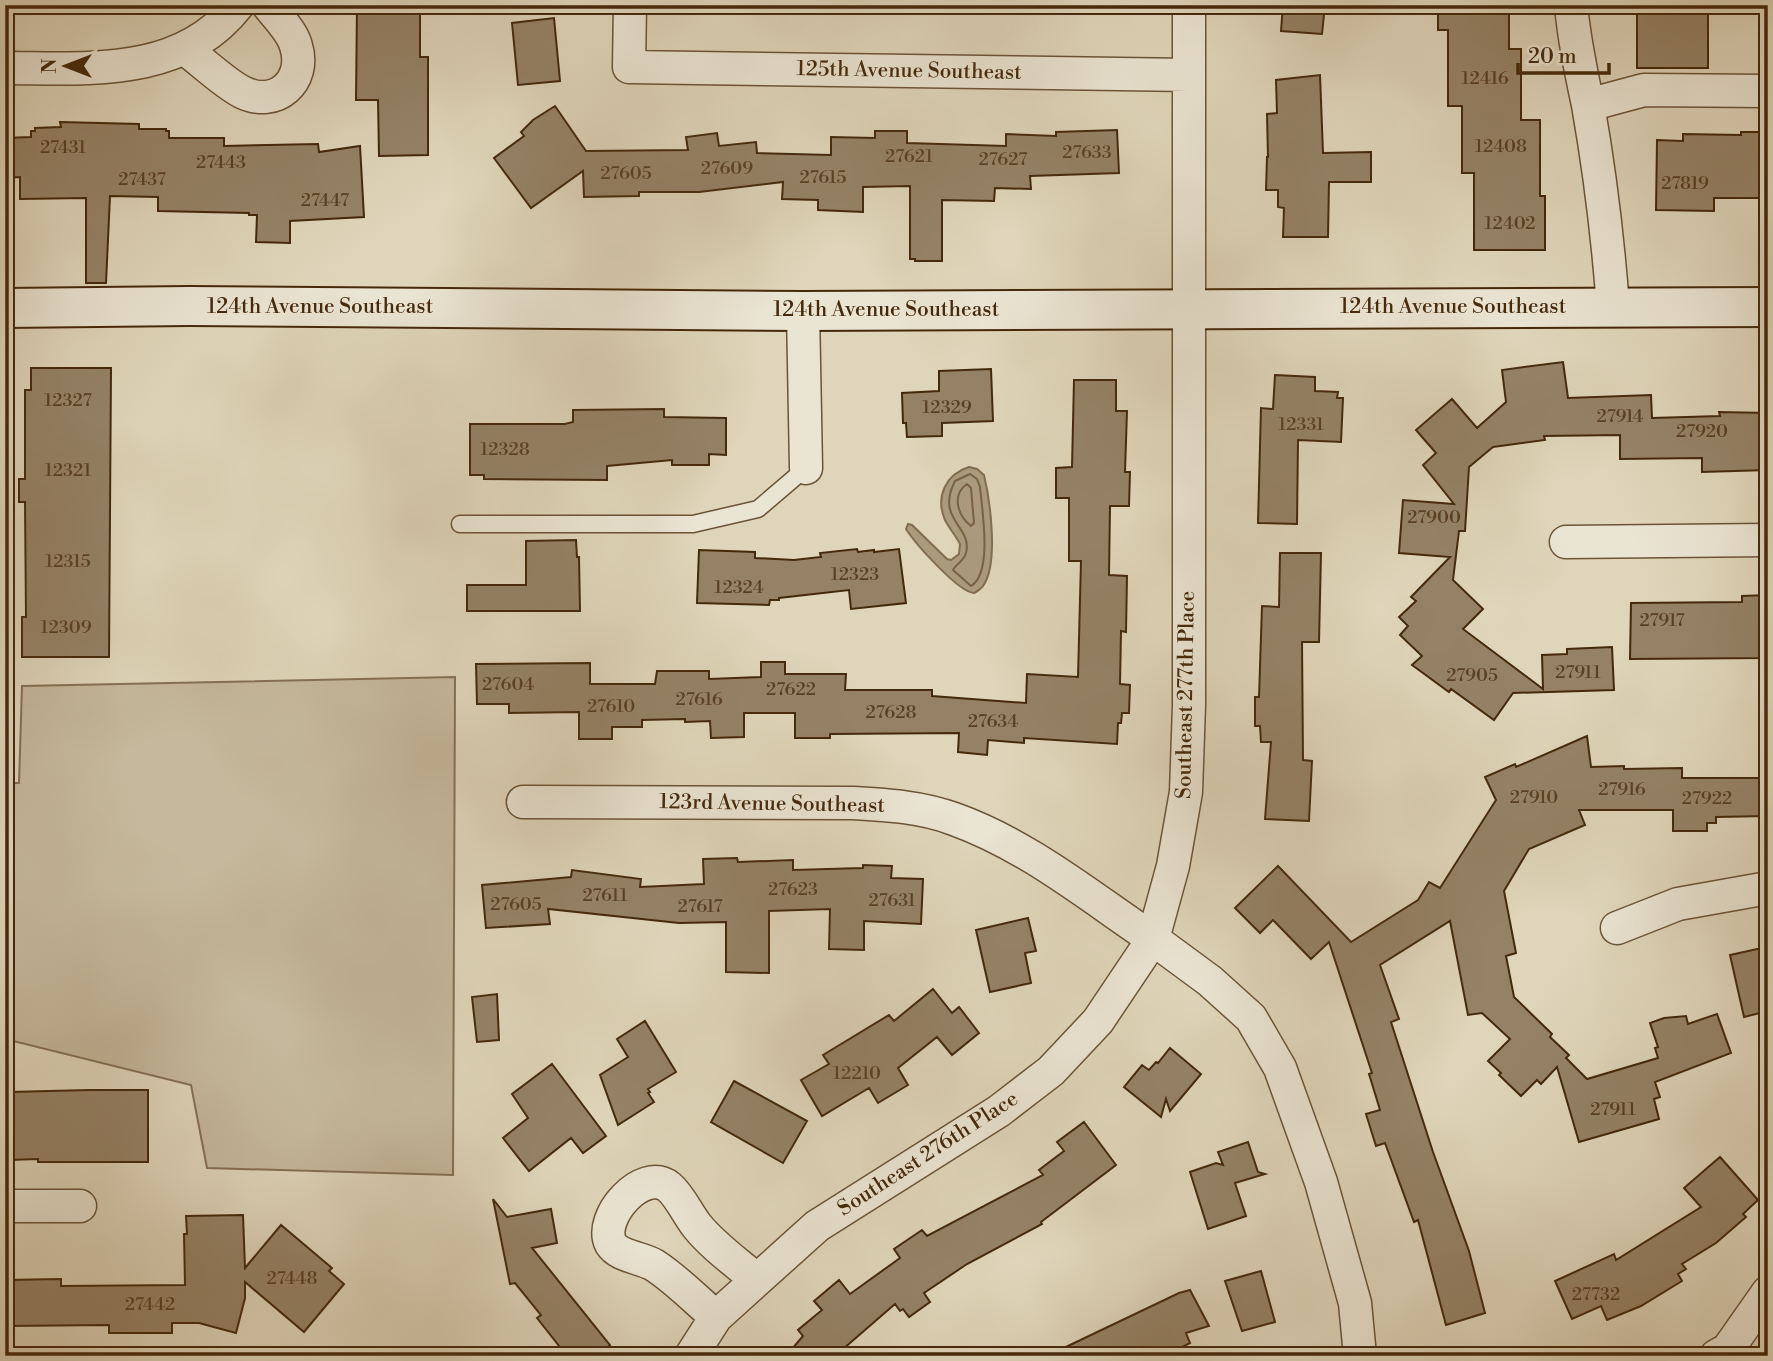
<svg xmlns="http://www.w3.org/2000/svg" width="1773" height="1361" viewBox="0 0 1773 1361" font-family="'Libre Bodoni',serif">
<rect width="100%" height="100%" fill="#dfd5ba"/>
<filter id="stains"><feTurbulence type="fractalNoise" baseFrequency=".00286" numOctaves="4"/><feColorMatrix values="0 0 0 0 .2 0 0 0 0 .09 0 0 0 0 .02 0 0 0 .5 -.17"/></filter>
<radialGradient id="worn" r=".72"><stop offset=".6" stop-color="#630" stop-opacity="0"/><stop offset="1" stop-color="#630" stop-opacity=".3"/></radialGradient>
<path fill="#c5b89c" stroke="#857054" stroke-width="2" d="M 455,677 L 453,1175 L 207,1168 L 191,1085 L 5,1039 L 5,783 L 19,783 L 22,686 Z"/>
<path fill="#ab9b7e" stroke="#826d50" stroke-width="2" d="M 969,467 L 977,469 L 984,475 C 990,500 999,564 983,586 C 983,587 975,593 974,593 C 958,592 915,543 906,529 L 908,524 L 912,525 L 947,559 L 951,560 L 959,554 L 960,544 C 956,536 949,528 945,520 C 935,497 946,474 969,467 Z"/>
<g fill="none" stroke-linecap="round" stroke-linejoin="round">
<path stroke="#786244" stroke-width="2" d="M 970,474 L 977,479 L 980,487 C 982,510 993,573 971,586 L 953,570 C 956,564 964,561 966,553 C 973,526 935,520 955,481 Z
M 967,484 L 971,488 L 974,523 L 971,526 C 958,516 951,495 967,484 Z"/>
</g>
<path fill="#958266" stroke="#45290b" stroke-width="2" d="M 357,5 L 420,5 L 420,57 L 428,57 L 428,155 L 379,156 L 378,100 L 356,100 Z
M 1283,5 L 1325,5 L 1322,34 L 1281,31 Z
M 1438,5 L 1509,5 L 1509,49 L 1521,49 L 1521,120 L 1540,120 L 1540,196 L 1545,196 L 1545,250 L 1474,250 L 1474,173 L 1462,173 L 1462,106 L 1448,106 L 1448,30 L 1438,30 Z
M 1637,14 L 1708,14 L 1708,68 L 1637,68 Z
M 554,18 L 560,81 L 518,85 L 512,23 Z
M 1320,75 L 1323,153 L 1371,152 L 1371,182 L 1329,182 L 1328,237 L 1283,237 L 1284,208 L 1278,207 L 1278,190 L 1266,190 L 1267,157 L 1268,157 L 1267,114 L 1277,113 L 1276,80 Z
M 555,106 L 586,151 L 688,150 L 686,137 L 717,133 L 719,146 L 756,142 L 757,153 L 831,155 L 831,137 L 875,138 L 875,131 L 907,131 L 907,143 L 1006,146 L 1006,134 L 1056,136 L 1056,132 L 1117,130 L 1119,173 L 1030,176 L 1031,189 L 995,188 L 994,201 L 942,200 L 942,261 L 915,261 L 915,259 L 910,259 L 910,186 L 863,187 L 863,212 L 818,210 L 818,200 L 782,199 L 783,182 L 699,192 L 639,192 L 639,196 L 584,197 L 583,171 L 531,208 L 494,158 L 524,136 L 521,132 L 533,120 Z
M 60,122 L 139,124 L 139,129 L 166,129 L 166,131 L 169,131 L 169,138 L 224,138 L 224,146 L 318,144 L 319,152 L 360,146 L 364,217 L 290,221 L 290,243 L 256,242 L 257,215 L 249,215 L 249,213 L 158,211 L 158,197 L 110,196 L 106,283 L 86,283 L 86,198 L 20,199 L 20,177 L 5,178 L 5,138 L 31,137 L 31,131 L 35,131 L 35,128 L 61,127 Z
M 1741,132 L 1768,132 L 1768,198 L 1714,198 L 1714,211 L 1656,210 L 1657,140 L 1683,141 L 1683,134 L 1741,135 Z
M 1563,362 L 1568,398 L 1651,395 L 1652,418 L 1720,416 L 1719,412 L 1768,413 L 1768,470 L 1702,472 L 1702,458 L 1620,459 L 1620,435 L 1544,436 L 1545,440 L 1493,447 L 1469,467 L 1465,531 L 1459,531 L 1453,580 L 1483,609 L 1463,629 L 1543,689 L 1542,655 L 1567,654 L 1567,649 L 1612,647 L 1614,690 L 1513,693 L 1494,720 L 1451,689 L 1449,692 L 1412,665 L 1422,656 L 1400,635 L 1408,626 L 1399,617 L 1416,601 L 1411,597 L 1450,557 L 1399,553 L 1403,500 L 1454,504 L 1423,465 L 1436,453 L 1416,430 L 1452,399 L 1477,428 L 1506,402 L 1502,370 Z
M 31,368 L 111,368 L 109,657 L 22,657 L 22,617 L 26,617 L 25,502 L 19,502 L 19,479 L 25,479 L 25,390 L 31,390 Z
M 991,369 L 993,421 L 942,423 L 942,436 L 907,437 L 906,423 L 903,423 L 902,393 L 939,391 L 939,371 Z
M 1275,375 L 1315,377 L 1315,391 L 1338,392 L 1337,398 L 1343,398 L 1341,442 L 1298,440 L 1297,524 L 1258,523 L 1261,408 L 1273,409 Z
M 1074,380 L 1116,380 L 1116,411 L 1127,411 L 1125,472 L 1130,472 L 1129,506 L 1110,506 L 1109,575 L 1127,576 L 1126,632 L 1121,631 L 1120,684 L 1130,685 L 1129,713 L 1122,713 L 1121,723 L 1118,723 L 1117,744 L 1024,738 L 1024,743 L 988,740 L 987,755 L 958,752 L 959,733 L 830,734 L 830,738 L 795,738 L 795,713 L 744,713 L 744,737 L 711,738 L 710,721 L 685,722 L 685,719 L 642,720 L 642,727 L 612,727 L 612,739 L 579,739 L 579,712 L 509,713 L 509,704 L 477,704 L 476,664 L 590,663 L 590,684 L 655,684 L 657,671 L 709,671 L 709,679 L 761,677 L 761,662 L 785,662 L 785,674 L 846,674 L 845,690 L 932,690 L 932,696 L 1026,703 L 1027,674 L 1078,677 L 1081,561 L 1069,561 L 1069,498 L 1056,498 L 1056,468 L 1072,467 Z
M 664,409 L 664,417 L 726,418 L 726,455 L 709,454 L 709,465 L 672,465 L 672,460 L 607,466 L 607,480 L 484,479 L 484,475 L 470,475 L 470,424 L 565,424 L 573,422 L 573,410 Z
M 576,540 L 577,557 L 579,557 L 580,611 L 467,611 L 467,585 L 526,585 L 526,541 Z
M 857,549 L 858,552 L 874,550 L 874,552 L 899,549 L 906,603 L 851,609 L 849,590 L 779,598 L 779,600 L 770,600 L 769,605 L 697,603 L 699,550 L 755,552 L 755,558 L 794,560 L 821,557 L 820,553 Z
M 1280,553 L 1321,553 L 1319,642 L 1302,642 L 1303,760 L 1312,761 L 1309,821 L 1265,819 L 1271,742 L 1261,742 L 1260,726 L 1255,726 L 1255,697 L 1259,697 L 1262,606 L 1279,607 Z
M 1768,595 L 1768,658 L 1630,659 L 1631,603 L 1742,602 L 1742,596 Z
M 1587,736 L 1591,767 L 1624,766 L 1624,769 L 1682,768 L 1682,778 L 1768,778 L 1768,816 L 1716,817 L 1716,823 L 1707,823 L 1707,831 L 1673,831 L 1673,810 L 1579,810 L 1585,825 L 1529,849 L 1504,891 L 1516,953 L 1506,956 L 1514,997 L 1552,1034 L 1550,1037 L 1569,1055 L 1566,1058 L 1587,1079 L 1658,1058 L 1655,1048 L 1658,1047 L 1650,1023 L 1664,1018 L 1686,1016 L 1688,1024 L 1717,1014 L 1731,1053 L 1655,1082 L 1660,1097 L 1654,1099 L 1659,1119 L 1579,1142 L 1557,1067 L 1541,1084 L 1537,1080 L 1521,1096 L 1499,1075 L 1501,1073 L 1488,1061 L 1510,1039 L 1482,1013 L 1468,1015 L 1450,921 L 1380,965 L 1399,1019 L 1391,1022 L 1433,1152 L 1469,1251 L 1485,1313 L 1446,1325 L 1418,1220 L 1414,1222 L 1385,1143 L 1376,1146 L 1366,1114 L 1380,1110 L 1369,1074 L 1372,1073 L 1329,942 L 1311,959 L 1273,920 L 1260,933 L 1235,908 L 1278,866 L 1351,942 L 1418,900 L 1429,882 L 1440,888 L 1496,800 L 1485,777 L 1515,764 L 1516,767 Z
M 737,858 L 738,862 L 793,860 L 793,870 L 863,868 L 863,865 L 892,866 L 891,878 L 923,879 L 921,924 L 864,921 L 864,950 L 829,949 L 830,909 L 769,911 L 769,973 L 726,972 L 726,922 L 679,923 L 548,909 L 550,924 L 486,928 L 482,885 L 571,877 L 572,870 L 641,879 L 640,887 L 704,884 L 703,859 Z
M 1028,918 L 1036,951 L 1025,953 L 1031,983 L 990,992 L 976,930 Z
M 1762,948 L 1764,955 L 1768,954 L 1768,1011 L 1744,1017 L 1730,955 Z
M 933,989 L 952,1013 L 959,1007 L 979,1033 L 952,1055 L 937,1037 L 898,1068 L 908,1085 L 878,1103 L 869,1088 L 822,1116 L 801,1080 L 829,1064 L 823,1055 L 889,1015 L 894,1021 Z
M 497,994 L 499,1040 L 477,1042 L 472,997 Z
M 645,1021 L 676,1072 L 648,1089 L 650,1092 L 648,1093 L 654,1102 L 618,1125 L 600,1075 L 628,1057 L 617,1039 Z
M 1170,1048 L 1201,1074 L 1170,1111 L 1166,1099 L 1161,1117 L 1124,1087 L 1142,1065 L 1149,1070 L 1156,1062 L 1158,1063 Z
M 552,1064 L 606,1136 L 583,1153 L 571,1138 L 529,1171 L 503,1138 L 528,1118 L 512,1094 Z
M 734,1081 L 807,1121 L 783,1163 L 711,1122 Z
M 90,1090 L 148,1090 L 148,1162 L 38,1162 L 38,1159 L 9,1160 L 9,1092 Z
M 1084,1122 L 1116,1165 L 1041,1222 L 1042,1224 L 967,1264 L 924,1293 L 930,1302 L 909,1317 L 903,1309 L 900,1311 L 895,1304 L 835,1356 L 786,1356 L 803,1336 L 798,1330 L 822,1310 L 814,1301 L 839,1280 L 850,1294 L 900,1258 L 894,1249 L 922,1230 L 927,1236 L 1043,1175 L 1039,1170 L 1064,1151 L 1057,1142 Z
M 1248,1142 L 1258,1172 L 1265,1174 L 1235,1183 L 1246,1216 L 1208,1229 L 1190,1172 L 1216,1163 L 1223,1165 L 1218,1152 Z
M 1720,1157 L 1758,1200 L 1743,1214 L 1746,1217 L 1716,1243 L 1682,1264 L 1686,1269 L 1678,1274 L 1682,1281 L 1641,1306 L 1607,1320 L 1601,1306 L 1572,1319 L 1555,1281 L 1614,1254 L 1616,1260 L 1701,1207 L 1684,1188 Z
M 493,1199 L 507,1217 L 551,1209 L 557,1243 L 532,1248 L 610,1345 L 597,1356 L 567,1356 L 537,1318 L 541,1315 L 515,1283 L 510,1284 Z
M 243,1215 L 245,1268 L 281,1225 L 332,1268 L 329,1271 L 344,1284 L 304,1332 L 245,1282 L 245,1298 L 236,1333 L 199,1323 L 172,1323 L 172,1333 L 109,1333 L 109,1325 L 5,1326 L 5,1280 L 61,1279 L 61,1286 L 185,1285 L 184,1234 L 187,1234 L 186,1216 Z
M 1261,1271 L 1275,1322 L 1242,1331 L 1225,1281 Z
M 1190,1290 L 1209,1326 L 1186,1333 L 1190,1343 L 1165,1356 L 1047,1356 L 1179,1293 Z"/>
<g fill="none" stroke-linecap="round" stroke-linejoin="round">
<defs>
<path id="lane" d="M 460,524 L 693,524 L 758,509 L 806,468"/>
<path id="street" d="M 630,5 L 629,67 L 1189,75
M 1189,5 L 1189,705 L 1186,792 L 1173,866 L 1153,939 L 1210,981 L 1251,1018 L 1280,1068 L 1321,1182 L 1355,1303 L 1360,1356
M 1571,5 C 1574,39 1581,72 1588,105 C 1600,173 1608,239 1613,307
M 185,49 C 203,62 223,82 242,92 C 276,109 307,81 296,46 C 292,31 277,17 268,5
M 5,68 C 88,68 181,78 238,5
M 1588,105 L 1644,90 L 1768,91
M 803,311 L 806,468
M 1566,542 L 1768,540
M 523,802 L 853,803 C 888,805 922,807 954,819 C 1027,845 1089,896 1153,939 L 1098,1021 L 1051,1071 L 999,1111 L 817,1226 L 716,1317 L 691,1356
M 1617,928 L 1678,904 L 1768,888
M 5,1206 L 80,1206
M 716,1317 C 696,1300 676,1279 654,1265 C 642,1258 618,1256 611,1244 C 597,1218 643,1166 669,1187 C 680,1196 688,1215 697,1226 C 713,1246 737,1263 757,1280
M 1716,1356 L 1728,1349 L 1768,1292"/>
<path id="secondary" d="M 5,308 L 189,306 L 803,311 L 1768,307"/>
</defs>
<use href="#lane" stroke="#6c5437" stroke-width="19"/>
<use href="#street" stroke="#6c5437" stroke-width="35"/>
<use href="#secondary" stroke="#45290b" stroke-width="42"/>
<use href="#lane" stroke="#eae4d2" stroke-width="16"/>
<use href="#street" stroke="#eae4d2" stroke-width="32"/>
<use href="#secondary" stroke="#eae4d2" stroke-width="38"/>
</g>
<g text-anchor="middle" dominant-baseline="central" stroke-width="5" stroke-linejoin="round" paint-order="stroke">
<g font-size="18" fill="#593f22">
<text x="1485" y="78">12416</text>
<text x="1501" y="146">12408</text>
<text x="63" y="147">27431</text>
<text x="1087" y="152">27633</text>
<text x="909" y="156">27621</text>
<text x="1003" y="159">27627</text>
<text x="221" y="162">27443</text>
<text x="727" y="168">27609</text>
<text x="626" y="173">27605</text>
<text x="823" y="177">27615</text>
<text x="142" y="179">27437</text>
<text x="1685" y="183">27819</text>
<text x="325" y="200">27447</text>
<text x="1510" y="223">12402</text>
<text x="68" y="400">12327</text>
<text x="947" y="407">12329</text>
<text x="1620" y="416">27914</text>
<text x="1301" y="424">12331</text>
<text x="1702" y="431">27920</text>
<text x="505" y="449">12328</text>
<text x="68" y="470">12321</text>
<text x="1434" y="517">27900</text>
<text x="68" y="561">12315</text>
<text x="855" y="574">12323</text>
<text x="739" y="587">12324</text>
<text x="1662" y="620">27917</text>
<text x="66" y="627">12309</text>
<text x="1578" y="672">27911</text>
<text x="1472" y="675">27905</text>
<text x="508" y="684">27604</text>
<text x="791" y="689">27622</text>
<text x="699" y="699">27616</text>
<text x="611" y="706">27610</text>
<text x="891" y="712">27628</text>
<text x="993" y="721">27634</text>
<text x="1622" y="789">27916</text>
<text x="1534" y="797">27910</text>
<text x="1707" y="798">27922</text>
<text x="793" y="889">27623</text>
<text x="605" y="895">27611</text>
<text x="892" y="900">27631</text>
<text x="516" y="904">27605</text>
<text x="700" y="906">27617</text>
<text x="857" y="1073">12210</text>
<text x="1613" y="1109">27911</text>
<text x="292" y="1278">27448</text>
<text x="1596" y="1294">27732</text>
<text x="150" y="1304">27442</text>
</g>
<g font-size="21" fill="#45290b" stroke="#eae4d2">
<text transform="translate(909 71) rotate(1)">125th Avenue Southeast</text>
<text x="320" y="307">124th Avenue Southeast</text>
<text x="1453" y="307">124th Avenue Southeast</text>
<text x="886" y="310">124th Avenue Southeast</text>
<text transform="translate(1186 695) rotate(-89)">Southeast 277th Place</text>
<text transform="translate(772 804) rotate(1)">123rd Avenue Southeast</text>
<text transform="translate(928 1154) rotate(-33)">Southeast 276th Place</text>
</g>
</g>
<rect width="1773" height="1361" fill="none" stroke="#dfd5ba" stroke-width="28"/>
<rect x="7" y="7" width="1759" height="1347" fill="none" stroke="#45290b" stroke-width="3.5"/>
<rect x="14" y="14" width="1745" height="1333" fill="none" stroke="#45290b" stroke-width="2"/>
<g transform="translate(66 66) rotate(270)" stroke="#eae4d2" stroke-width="5" paint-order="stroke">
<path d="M0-5L12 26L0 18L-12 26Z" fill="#45290b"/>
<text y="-10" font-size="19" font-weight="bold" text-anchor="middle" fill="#45290b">N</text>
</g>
<path d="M1518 63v10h91v-10" fill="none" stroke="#45290b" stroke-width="3.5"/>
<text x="1528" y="63" font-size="21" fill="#45290b" stroke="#eae4d2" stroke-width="5" paint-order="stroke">20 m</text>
<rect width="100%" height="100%" filter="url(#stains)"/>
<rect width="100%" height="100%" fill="url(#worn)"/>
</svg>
